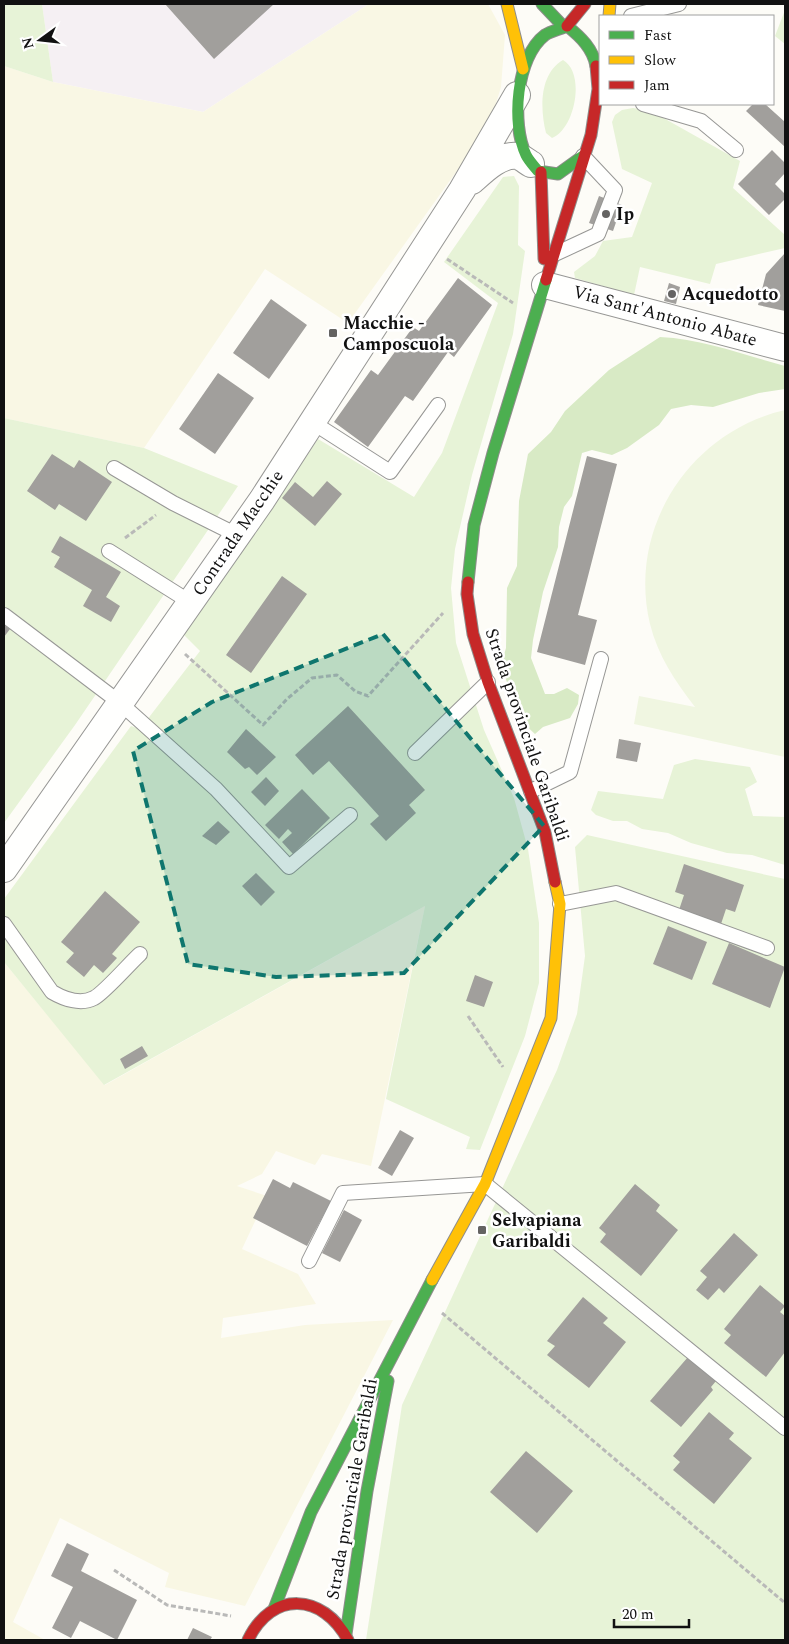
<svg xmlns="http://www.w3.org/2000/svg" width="789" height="1644" viewBox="0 0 789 1644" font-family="Spectral,serif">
<rect width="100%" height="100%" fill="#fdfcf7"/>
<path fill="#f5f0f3" d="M 42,4 L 369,4 L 203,112 L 53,82 Z"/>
<path fill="#f9f7e4" d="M 369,4 L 488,4 L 505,35 L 501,87 L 489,126 L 348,323 L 265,269 L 144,448 L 4,418 L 4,66 L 53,82 L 203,112 Z
M 425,906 L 371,1166 L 322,1154 L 315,1165 L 276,1151 L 262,1174 L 237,1186 L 267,1196 L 242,1249 L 298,1274 L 316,1304 L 223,1318 L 221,1338 L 305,1325 L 393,1320 L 245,1606 L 165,1587 L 169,1573 L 60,1518 L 13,1622 L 45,1640 L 4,1640 L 4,962 L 105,1085 Z"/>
<path fill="#e7f3d7" d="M 4,4 L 42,4 L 53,82 L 4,66 Z
M 785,10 L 785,44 L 775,36 Z
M 563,60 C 586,73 575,129 552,138 L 546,133 C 540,109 539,74 563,60 Z
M 633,108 L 651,111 L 740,161 L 733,188 L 785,235 L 785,248 L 716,264 L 710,284 L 640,267 L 634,295 L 575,278 L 574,272 L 595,256 L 603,241 L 632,237 L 652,183 L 622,169 L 612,122 L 615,115 L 622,110 Z
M 514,176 L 519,186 L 518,245 L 525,251 L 513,334 L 472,475 L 455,549 L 451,588 L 456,643 L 484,730 L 514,798 L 528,849 L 539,923 L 539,983 L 525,1036 L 480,1150 L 466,1149 L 470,1137 L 386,1099 L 425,906 L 104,1085 L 4,962 L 4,899 L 131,726 L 140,729 L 200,651 L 183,634 L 318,439 L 414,497 L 442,453 L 498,303 L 444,262 L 503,177 Z
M 4,418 L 144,448 L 238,486 L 75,725 L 4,823 Z
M 695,759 L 750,767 L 757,782 L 745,789 L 753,816 L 785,817 L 785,865 L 752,855 L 727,853 L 691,843 L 668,833 L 642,829 L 627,821 L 613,821 L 596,815 L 591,810 L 598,791 L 663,799 L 674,765 Z
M 587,835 L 785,879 L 785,1640 L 366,1640 L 402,1405 L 557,1070 L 577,1014 L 585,956 L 575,847 Z"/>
<path fill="#d8eac5" d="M 660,337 C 704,339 743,355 785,366 L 785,389 L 759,393 L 713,407 L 691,405 L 671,409 L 659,425 L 627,448 L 612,455 L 592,450 L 582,453 L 572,496 L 564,507 L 559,527 L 558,547 L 543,592 L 533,640 L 531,658 L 545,694 L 554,694 L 567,688 L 579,695 L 578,704 L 570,718 L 543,727 L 535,734 L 520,720 L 501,665 L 506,648 L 507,588 L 517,566 L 519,501 L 528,454 L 551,432 L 565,411 L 609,370 Z"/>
<path fill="#f0f6e1" d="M 785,410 L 785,757 L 634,724 L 639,696 L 695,707 C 675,681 658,656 650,624 C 627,528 690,432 785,410 Z"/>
<path fill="#a19f9c" d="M 165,4 L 274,4 L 214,59 Z
M 753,104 L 765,104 L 785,122 L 785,147 L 746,111 Z
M 772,150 L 785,163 L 785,173 L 775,184 L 785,194 L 785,199 L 769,215 L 738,184 Z
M 599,196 L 622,205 L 613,231 L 589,223 Z
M 785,253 L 785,311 L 758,305 L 766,274 Z
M 458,278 L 492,305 L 454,357 L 448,352 L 413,401 L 405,396 L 368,447 L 334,422 L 371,370 L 378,375 L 413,327 L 419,331 Z
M 669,283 L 680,287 L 676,304 L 664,301 Z
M 271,299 L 307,325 L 269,379 L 233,353 Z
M 218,373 L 254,398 L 215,454 L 179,429 Z
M 52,454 L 74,468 L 79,460 L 112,482 L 86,521 L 59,504 L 55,510 L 27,491 Z
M 587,456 L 617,464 L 578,615 L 597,620 L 585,665 L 537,652 Z
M 327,481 L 342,494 L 315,526 L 282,498 L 295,482 L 313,497 Z
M 60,536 L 121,572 L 106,597 L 120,606 L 111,622 L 83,606 L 92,590 L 54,567 L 60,557 L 51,552 Z
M 282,576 L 307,594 L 251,673 L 226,655 Z
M 4,625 L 10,629 L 4,637 Z
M 348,706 L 425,790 L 409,805 L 416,813 L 386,841 L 370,824 L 379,816 L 329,761 L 313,775 L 295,755 Z
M 246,729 L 276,757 L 257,775 L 249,767 L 245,769 L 227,752 Z
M 619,739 L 641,743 L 637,762 L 616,758 Z
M 266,777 L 279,791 L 265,806 L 251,792 Z
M 302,789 L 330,818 L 293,854 L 282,842 L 292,833 L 288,829 L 279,839 L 265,825 Z
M 218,821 L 230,832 L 216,845 L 202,836 Z
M 684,864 L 744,885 L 735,912 L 726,909 L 721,924 L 679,910 L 684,895 L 675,892 Z
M 256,873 L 275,892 L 261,906 L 242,886 Z
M 105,891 L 140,922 L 112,954 L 117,958 L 103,973 L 94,965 L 84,977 L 66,962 L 74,953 L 61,942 Z
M 668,926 L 707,942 L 692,980 L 653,964 Z
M 729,943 L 785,967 L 770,1008 L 712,984 Z
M 475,975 L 493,982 L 484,1007 L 466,1001 Z
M 142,1046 L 148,1056 L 125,1069 L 120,1059 Z
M 400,1130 L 414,1138 L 392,1176 L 378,1168 Z
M 273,1179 L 290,1188 L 293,1182 L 331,1201 L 307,1246 L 253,1218 Z
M 635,1184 L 660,1205 L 656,1211 L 678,1230 L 641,1276 L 600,1242 L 606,1234 L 599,1228 Z
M 344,1210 L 362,1220 L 340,1262 L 322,1253 Z
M 734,1233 L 758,1255 L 724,1293 L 719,1288 L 708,1300 L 696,1290 L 707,1277 L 700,1271 Z
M 760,1285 L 785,1306 L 780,1312 L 785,1316 L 785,1352 L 766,1377 L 724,1343 L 731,1335 L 724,1329 Z
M 583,1297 L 608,1318 L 603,1323 L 626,1342 L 589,1388 L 547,1355 L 555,1346 L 547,1341 Z
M 688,1357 L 716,1381 L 711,1387 L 713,1390 L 681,1427 L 650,1401 Z
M 709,1412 L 734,1433 L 729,1439 L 752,1458 L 714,1504 L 673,1470 L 680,1462 L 673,1456 Z
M 526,1451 L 573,1491 L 537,1533 L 490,1492 Z
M 67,1543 L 89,1554 L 81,1571 L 137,1600 L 117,1640 L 80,1621 L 71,1638 L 52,1628 L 73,1587 L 51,1576 Z
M 193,1628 L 212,1637 L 210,1640 L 187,1640 Z"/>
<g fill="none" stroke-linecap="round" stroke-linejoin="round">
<defs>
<path id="lane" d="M 631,16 L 679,4
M 643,104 L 701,121 L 736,150
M 555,254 L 598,234 L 615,190 L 583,156
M 312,422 L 390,472 L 438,405
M 114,468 L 173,503 L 237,535
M 109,551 L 190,602
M 4,615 L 119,702 L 216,789 L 289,867 L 350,815
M 415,753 L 488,682
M 531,791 L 570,772 L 601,659
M 560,904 L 616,893 L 767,948
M 4,924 L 52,992 C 64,999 81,1005 94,998 C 104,993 130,963 140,954
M 309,1261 L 343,1193 L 485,1184 L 785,1428"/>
<path id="street" d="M 472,181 C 483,171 500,154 517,156 C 522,157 527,162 531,164
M 545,285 L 785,348
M 4,869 L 262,500 L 462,190 L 517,95"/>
<path id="fast" d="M 542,4 L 563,26
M 583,156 L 558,174 L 538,171 C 534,166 529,161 526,155 C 511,124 516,57 545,35 C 551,31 561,29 567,26 C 581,37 593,49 596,66
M 468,582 L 474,525 L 493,453 L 546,280
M 274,1609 L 311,1512 L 432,1280
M 346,1634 L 367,1491 L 388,1381"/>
<path id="slow" d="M 507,4 L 523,69
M 609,16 L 610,4
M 432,1280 L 485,1184 L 551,1018 L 560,904 L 555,882"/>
<path id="jam" d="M 567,26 L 585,4
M 541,172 L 544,259
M 546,280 L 591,135 L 598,89 L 596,66
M 468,582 L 467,594 L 473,634 L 488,682 L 545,832 L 555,882
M 248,1640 C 272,1590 323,1593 348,1640"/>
</defs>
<use href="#lane" stroke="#979795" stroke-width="16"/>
<use href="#street" stroke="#979795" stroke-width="28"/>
<use href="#fast" stroke="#8e8d8b" stroke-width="13"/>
<use href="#slow" stroke="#8e8d8b" stroke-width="13"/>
<use href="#jam" stroke="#8e8d8b" stroke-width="13"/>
<path stroke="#b9b9b8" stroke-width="3" stroke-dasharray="5 2.5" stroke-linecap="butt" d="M 447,259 L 513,303
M 125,538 L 156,515
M 185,654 L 263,725 L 287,699 L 312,678 L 337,675 L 355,691 L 368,696 L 443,613
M 468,1016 L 503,1067
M 442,1313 L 785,1603
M 114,1570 L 167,1605 L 231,1616"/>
<use href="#lane" stroke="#fffffe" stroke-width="14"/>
<use href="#street" stroke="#fffffe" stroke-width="26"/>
<use href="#fast" stroke="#4caf50" stroke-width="11"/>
<use href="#slow" stroke="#ffc107" stroke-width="11"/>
<use href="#jam" stroke="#c62828" stroke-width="11"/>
</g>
<path fill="#0f766e" fill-opacity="0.2" stroke="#0f766e" stroke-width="4" stroke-dasharray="10 6" stroke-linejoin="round" d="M 383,634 L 544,826 L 404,973 L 276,977 L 188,964 L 133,751 L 212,702 Z"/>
<g fill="#646362" stroke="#fff" stroke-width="2">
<circle cx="606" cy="214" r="5"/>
<circle cx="672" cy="294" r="5"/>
<rect x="328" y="328" width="10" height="10" rx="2.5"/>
<rect x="477" y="1225" width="10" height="10" rx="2.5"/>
</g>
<g text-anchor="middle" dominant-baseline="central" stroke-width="5" stroke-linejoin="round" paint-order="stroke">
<g font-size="18" font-weight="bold" fill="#111" stroke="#fff" text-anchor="start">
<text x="616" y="214">Ip</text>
<text x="682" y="294">Acquedotto</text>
<text x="343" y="323">Macchie -<tspan x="343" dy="21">Camposcuola</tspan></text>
<text x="492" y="1220">Selvapiana<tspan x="492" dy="21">Garibaldi</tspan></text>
</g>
<g font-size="18" fill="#111" stroke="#fff">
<text transform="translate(665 316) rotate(15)">Via Sant'Antonio Abate</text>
<text transform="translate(238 533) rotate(-56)">Contrada Macchie</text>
<text transform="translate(527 735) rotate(71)">Strada provinciale Garibaldi</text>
<text transform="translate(352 1489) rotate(-80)">Strada provinciale Garibaldi</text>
</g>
</g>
<rect width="789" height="1644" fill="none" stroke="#111111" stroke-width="10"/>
<rect x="599" y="15" width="175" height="90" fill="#ffffff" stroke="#a0a0a0"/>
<rect x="609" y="31" width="25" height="8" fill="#4caf50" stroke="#a0a0a0"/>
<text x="644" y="40" font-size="15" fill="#111111">Fast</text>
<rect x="609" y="56" width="25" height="8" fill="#ffc107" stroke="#a0a0a0"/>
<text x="644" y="65" font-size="15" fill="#111111">Slow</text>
<rect x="609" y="81" width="25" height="8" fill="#c62828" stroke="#a0a0a0"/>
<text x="644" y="90" font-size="15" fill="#111111">Jam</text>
<g transform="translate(40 40) rotate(255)" stroke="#ffffff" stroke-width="4" paint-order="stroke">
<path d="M0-4L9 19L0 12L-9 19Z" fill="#111111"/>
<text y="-8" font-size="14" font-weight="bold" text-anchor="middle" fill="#111111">N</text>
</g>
<path d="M614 1619v8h75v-8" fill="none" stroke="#111111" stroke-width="2.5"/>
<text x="622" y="1619" font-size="15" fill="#111111" stroke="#ffffff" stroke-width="4" paint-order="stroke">20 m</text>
</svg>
